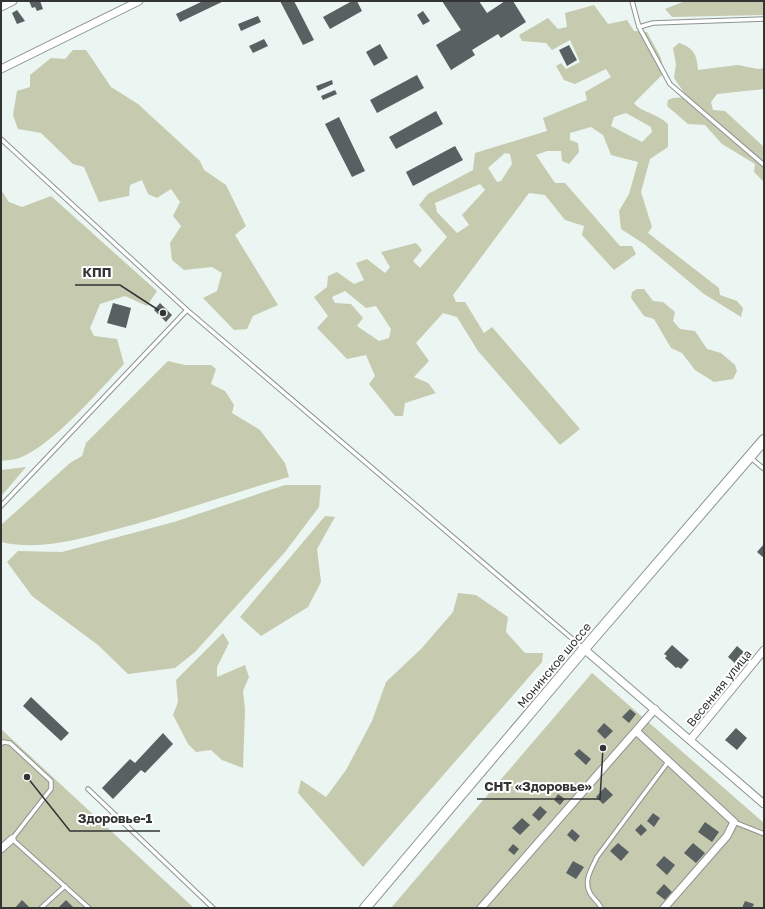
<svg xmlns="http://www.w3.org/2000/svg" width="765" height="909" viewBox="0 0 765 909" font-family="'Golos Text',sans-serif">
<rect width="100%" height="100%" fill="#ebf5f2"/>
<path fill="#c6caaf" fill-rule="evenodd" d="M 685,1 L 764,1 L 764,15 L 672,17 L 665,9 Z
M 594,5 L 608,24 L 627,20 L 634,31 L 647,32 L 661,58 L 664,73 L 634,103 C 639,111 658,114 668,124 L 668,147 L 650,159 L 641,192 L 652,227 L 648,233 L 719,288 L 720,295 L 737,301 L 743,308 L 741,317 L 704,294 L 644,244 L 621,229 L 619,211 L 629,194 L 638,162 L 611,155 L 603,135 L 591,127 L 570,133 L 570,140 L 578,143 L 579,152 L 569,164 L 562,161 L 561,151 L 547,151 L 536,155 L 555,183 L 565,183 L 620,246 L 632,246 L 636,254 L 614,270 L 582,235 L 584,226 L 565,220 L 545,195 L 529,193 L 453,295 L 456,302 L 465,302 L 484,333 L 492,327 L 580,429 L 560,445 L 478,351 L 457,317 L 443,313 L 416,343 L 429,361 L 414,377 L 428,383 L 436,393 L 405,403 L 403,416 L 395,416 L 369,384 L 375,376 L 366,355 L 347,359 L 317,328 L 328,316 L 314,297 L 327,287 L 328,276 L 337,272 L 354,284 L 364,280 L 356,263 L 367,259 L 385,273 L 390,267 L 381,252 L 416,243 L 422,250 L 413,261 L 420,268 L 447,237 L 419,205 L 428,194 L 473,170 L 475,153 L 547,131 L 543,118 L 587,100 L 585,92 L 611,77 L 606,69 L 575,84 L 564,80 L 556,66 L 561,63 L 566,69 L 580,62 L 570,40 L 552,50 L 546,43 L 522,41 L 519,35 L 548,18 L 558,29 L 567,27 L 565,13 ZM 626,113 L 651,127 L 652,132 L 642,142 L 611,126 L 614,117 ZM 505,153 L 510,154 L 512,164 L 501,181 L 497,182 L 488,168 ZM 480,184 L 485,190 L 462,215 L 469,225 L 457,233 L 437,212 L 435,203 ZM 345,291 L 366,308 L 376,306 L 391,329 L 389,338 L 379,341 L 357,326 L 363,318 L 351,304 L 335,303 L 332,297 Z
M 679,43 C 694,48 697,55 698,70 L 738,65 L 758,69 L 764,68 L 764,89 L 717,94 L 711,102 L 713,110 L 725,111 L 764,147 L 764,182 L 754,172 L 755,164 L 722,144 L 705,125 L 688,124 L 667,106 L 668,100 L 673,98 L 687,97 L 674,78 L 676,64 L 673,48 Z
M 73,50 L 86,50 L 111,87 L 138,104 L 200,161 L 204,170 L 226,185 L 246,226 L 235,235 L 278,305 L 253,316 L 247,329 L 234,330 L 203,298 L 217,291 L 222,273 L 212,267 L 184,270 L 172,260 L 170,243 L 181,226 L 173,216 L 180,202 L 171,189 L 157,198 L 148,194 L 142,180 L 130,185 L 129,196 L 99,202 L 84,167 L 73,164 L 41,133 L 18,129 L 13,115 L 17,91 L 30,87 L 30,75 L 51,58 L 65,59 Z
M 1,190 L 9,202 L 22,207 L 51,196 L 157,291 L 147,306 L 125,296 L 100,304 L 90,328 L 94,336 L 117,339 L 124,364 C 100,390 51,447 19,458 C 13,460 7,460 1,461 Z
M 637,289 L 644,289 L 653,301 L 663,302 L 675,312 L 673,321 L 680,329 L 695,331 L 707,349 L 721,353 L 735,365 L 737,371 L 733,379 L 714,382 L 695,370 L 682,353 L 671,348 L 654,319 L 644,316 L 631,298 L 632,292 Z
M 168,361 L 185,365 L 211,365 L 216,369 L 211,384 L 225,391 L 234,405 L 232,413 L 260,430 L 285,463 L 289,477 C 231,493 175,514 117,529 C 79,539 41,551 1,542 L 1,525 L 70,463 L 82,456 L 86,443 Z
M 26,467 L 4,493 L 1,496 L 1,470 Z
M 285,485 L 321,485 L 319,507 L 285,552 L 195,652 L 175,668 L 128,674 L 98,645 L 32,596 L 7,562 L 18,551 L 62,552 L 174,522 Z
M 325,516 L 335,517 L 317,549 L 321,582 L 308,607 L 261,636 L 240,617 Z
M 458,593 L 476,595 L 508,617 L 506,632 L 525,653 L 543,653 L 542,662 L 363,867 L 298,793 L 301,780 L 326,797 L 346,770 L 372,721 L 386,682 L 421,649 L 453,612 Z
M 223,633 L 229,643 L 217,667 L 217,677 L 245,665 L 249,677 L 243,691 L 245,710 L 243,768 L 222,760 L 211,750 L 196,752 L 188,744 L 173,715 L 178,702 L 176,680 Z
M 592,673 L 764,823 L 764,908 L 391,908 Z
M 1,729 L 194,908 L 1,908 Z"/>
<path fill="#586061" d="M 29,1 L 40,1 L 43,9 L 37,11 L 35,7 L 32,8 Z
M 203,1 L 224,1 L 180,22 L 176,14 Z
M 280,1 L 294,1 L 314,40 L 303,45 Z
M 352,1 L 357,1 L 362,11 L 330,29 L 323,17 Z
M 442,1 L 479,1 L 487,13 L 505,1 L 513,1 L 526,22 L 501,38 L 498,34 L 472,50 L 475,55 L 451,70 L 436,45 L 461,30 Z
M 17,10 L 25,21 L 17,24 L 12,13 Z
M 423,11 L 430,21 L 423,25 L 417,15 Z
M 258,16 L 261,22 L 241,31 L 238,24 Z
M 264,39 L 268,46 L 253,53 L 249,46 Z
M 380,44 L 388,58 L 374,66 L 366,52 Z
M 569,45 L 577,60 L 567,66 L 559,50 Z
M 417,75 L 424,88 L 377,113 L 370,100 Z
M 332,80 L 333,84 L 318,91 L 316,86 Z
M 335,90 L 337,94 L 323,100 L 321,96 Z
M 436,111 L 443,124 L 396,149 L 389,137 Z
M 339,117 L 365,171 L 352,177 L 325,124 Z
M 455,146 L 463,160 L 413,186 L 406,172 Z
M 113,303 L 131,308 L 126,328 L 107,323 Z
M 160,303 L 172,315 L 166,322 L 154,310 Z
M 764,544 L 764,558 L 757,552 Z
M 672,645 L 689,660 L 681,669 L 678,667 L 676,668 L 665,658 L 667,656 L 664,654 Z
M 737,646 L 745,653 L 736,664 L 728,657 Z
M 31,697 L 69,733 L 61,741 L 23,706 Z
M 630,709 L 636,714 L 629,723 L 622,717 Z
M 604,723 L 613,731 L 605,739 L 597,731 Z
M 736,728 L 747,738 L 737,750 L 725,740 Z
M 163,733 L 173,744 L 145,773 L 141,770 L 113,799 L 102,788 L 130,759 L 135,763 Z
M 579,749 L 591,759 L 586,765 L 574,754 Z
M 605,787 L 613,795 L 603,804 L 596,797 Z
M 558,794 L 565,799 L 560,805 L 554,800 Z
M 540,806 L 547,812 L 539,821 L 532,815 Z
M 653,813 L 660,818 L 654,827 L 647,821 Z
M 522,818 L 530,825 L 520,835 L 512,828 Z
M 705,822 L 719,832 L 712,842 L 698,832 Z
M 641,824 L 647,830 L 641,836 L 635,830 Z
M 572,829 L 580,836 L 575,842 L 567,835 Z
M 618,843 L 629,852 L 621,861 L 610,851 Z
M 693,843 L 705,853 L 696,863 L 684,853 Z
M 513,844 L 519,849 L 514,855 L 508,850 Z
M 664,856 L 675,865 L 667,875 L 656,865 Z
M 573,861 L 584,867 L 576,879 L 566,873 Z
M 664,884 L 672,892 L 665,900 L 656,893 Z
M 22,900 L 30,908 L 15,908 Z
M 66,900 L 74,908 L 58,908 Z
M 745,901 L 754,904 L 752,908 L 742,908 Z"/>
<g fill="none" stroke-linecap="round" stroke-linejoin="round">
<defs>
<path id="service" d="M 632,1 L 639,27 L 670,84 L 764,165
M 639,27 L 653,23 L 764,19
M 1,139 L 187,310 L 583,648
M 751,458 L 764,469
M 1,506 L 187,310
M 1,744 L 3,742 L 10,743 L 51,781 L 51,789 L 12,839 L 89,908
M 88,789 L 213,908
M 734,822 L 764,834
M 41,908 L 65,886
M 601,908 C 599,902 593,899 590,893 C 583,881 592,868 597,857 L 668,762"/>
<path id="minor" d="M 1,7 L 13,1
M 1,69 L 139,1
M 584,649 L 764,804
M 636,731 L 734,822 L 727,836 L 664,908
M 690,740 L 764,650
M 1,849 L 12,839
M 481,908 L 655,709"/>
<path id="secondary" d="M 365,908 L 584,649 L 764,440"/>
</defs>
<use href="#service" stroke="#8c9492" stroke-width="5.5"/>
<use href="#minor" stroke="#8c9492" stroke-width="9"/>
<use href="#secondary" stroke="#8c9492" stroke-width="12"/>
<use href="#service" stroke="#fff" stroke-width="3.5"/>
<use href="#minor" stroke="#fff" stroke-width="7"/>
<use href="#secondary" stroke="#fff" stroke-width="10"/>
</g>
<g text-anchor="middle" dominant-baseline="central" stroke-width="4" stroke-linejoin="round" paint-order="stroke">
<g font-size="12" fill="#323534" stroke="#fff">
<text transform="translate(554 665) rotate(-50)">Монинское шоссе</text>
<text transform="translate(719 688) rotate(-51)">Весенняя улица</text>
</g>
</g>
<path fill="none" stroke="#323534" stroke-width="1.5" d="M163 313L120 285H75M603 748L600 799H477M27 777L70 831H160"/>
<g fill="#323534" stroke="#fff" stroke-width="1.5">
<circle cx="163" cy="313" r="4"/>
<circle cx="603" cy="748" r="4"/>
<circle cx="27" cy="777" r="4"/>
</g>
<g font-size="13" text-anchor="middle" font-weight="bold" fill="#323534" stroke="#fff" stroke-width="4" stroke-linejoin="round" paint-order="stroke">
<text x="97" y="277">КПП</text>
<text x="538" y="791">СНТ «Здоровье»</text>
<text x="115" y="823">Здоровье-1</text>
</g>
<rect width="765" height="909" fill="none" stroke="#323534" stroke-width="4"/>
</svg>
